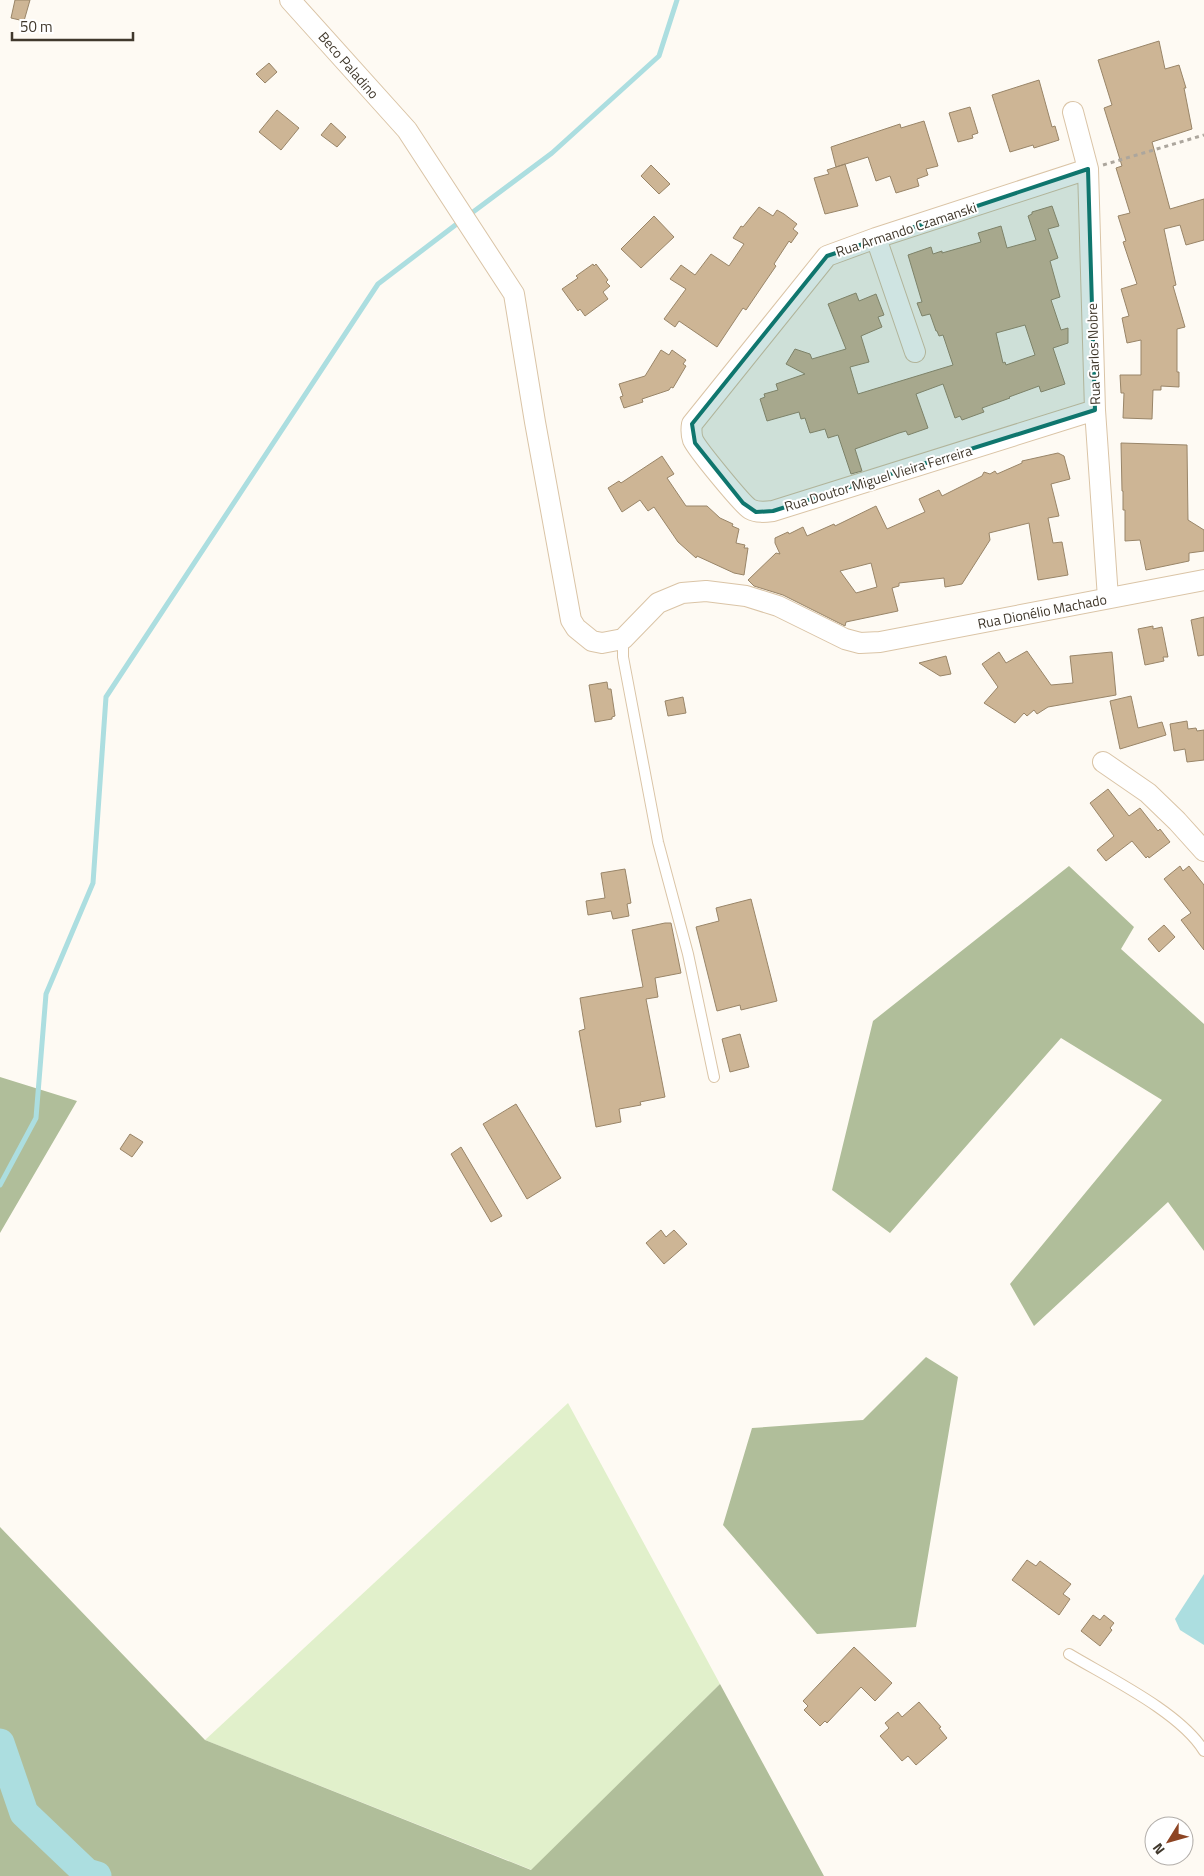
<svg xmlns="http://www.w3.org/2000/svg" width="1204" height="1876" viewBox="0 0 1204 1876" font-family="'Titillium Web',sans-serif">
<rect width="100%" height="100%" fill="#fefaf3"/>
<path fill="#e1f0cb" d="M 568,1403 L 720,1684 L 532,1870 L 205,1740 Z"/>
<path fill="#b0be9a" d="M 1069,866 L 1134,927 L 1121,949 L 1204,1024 L 1204,1251 L 1168,1202 L 1034,1326 L 1010,1284 L 1162,1100 L 1061,1038 L 890,1233 L 832,1190 L 873,1021 Z
M 0,1077 L 77,1101 L 0,1233 Z
M 926,1357 L 958,1377 L 916,1627 L 817,1634 L 723,1525 L 752,1428 L 863,1420 Z
M 0,1527 L 205,1740 L 531,1870 L 720,1684 L 824,1876 L 0,1876 Z"/>
<path fill="#acdee0" d="M 1204,1574 L 1204,1645 L 1180,1630 L 1175,1619 Z"/>
<g fill="none" stroke-linecap="round" stroke-linejoin="round">
<path stroke="#acdee0" stroke-width="5" d="M 469,215 L 552,153 L 659,56 L 677,0
M 0,1185 L 36,1118 L 46,994 L 93,883 L 106,697 L 378,284 L 462,220"/>
<path stroke="#acdee0" stroke-width="29" d="M 0,1743 L 24,1813 L 87,1873 L 97,1876"/>
</g>
<path fill="#cdb595" stroke="#998568" fill-rule="evenodd" d="M 15,0 L 30,0 L 24,21 L 11,18 Z
M 1159,41 L 1165,69 L 1179,65 L 1186,88 L 1184,88 L 1192,129 L 1152,142 L 1170,209 L 1204,199 L 1204,240 L 1186,245 L 1180,225 L 1164,229 L 1176,285 L 1173,286 L 1185,327 L 1177,329 L 1177,372 L 1179,372 L 1179,387 L 1161,386 L 1161,390 L 1153,390 L 1152,419 L 1123,418 L 1124,393 L 1121,393 L 1120,375 L 1141,375 L 1141,340 L 1127,343 L 1122,318 L 1129,316 L 1121,289 L 1137,284 L 1123,242 L 1126,241 L 1118,216 L 1130,213 L 1116,168 L 1122,166 L 1104,108 L 1112,105 L 1098,60 Z
M 269,63 L 277,72 L 265,83 L 256,74 Z
M 1039,80 L 1052,127 L 1055,126 L 1059,140 L 1034,148 L 1033,145 L 1010,152 L 992,95 Z
M 970,107 L 978,133 L 972,135 L 973,138 L 958,142 L 949,113 Z
M 277,110 L 299,128 L 281,150 L 259,132 Z
M 924,121 L 938,166 L 926,169 L 928,175 L 917,179 L 919,186 L 896,193 L 890,176 L 876,181 L 868,157 L 836,167 L 831,147 L 900,124 L 901,128 Z
M 331,123 L 346,137 L 337,147 L 321,135 Z
M 845,164 L 858,206 L 825,214 L 814,178 L 829,174 L 827,170 Z
M 651,165 L 670,184 L 659,194 L 641,176 Z
M 1052,206 L 1059,226 L 1048,229 L 1058,258 L 1050,261 L 1060,297 L 1051,300 L 1061,330 L 1068,328 L 1068,343 L 1053,348 L 1065,384 L 1041,392 L 1039,386 L 1009,397 L 1010,398 L 982,408 L 984,412 L 962,420 L 960,416 L 955,418 L 943,384 L 916,394 L 928,428 L 908,435 L 906,431 L 899,433 L 855,449 L 862,471 L 851,474 L 838,435 L 828,438 L 825,429 L 810,433 L 805,418 L 801,419 L 799,412 L 767,421 L 760,399 L 765,397 L 764,394 L 778,390 L 776,384 L 805,374 L 786,364 L 795,349 L 810,354 L 812,359 L 846,349 L 828,304 L 856,293 L 859,301 L 876,294 L 884,315 L 878,317 L 882,327 L 861,336 L 869,362 L 850,367 L 858,394 L 953,365 L 943,335 L 939,336 L 937,331 L 936,331 L 930,314 L 922,316 L 917,303 L 922,302 L 908,255 L 931,247 L 933,254 L 942,251 L 942,253 L 981,242 L 978,233 L 1001,226 L 1007,248 L 1036,240 L 1028,216 L 1032,214 L 1032,212 ZM 1025,325 L 1035,355 L 1006,365 L 1005,362 L 1003,363 L 996,333 Z
M 759,207 L 773,216 L 777,210 L 784,214 L 797,224 L 793,229 L 798,233 L 791,243 L 789,241 L 774,264 L 776,266 L 765,282 L 746,310 L 743,308 L 717,347 L 679,321 L 675,327 L 664,319 L 686,289 L 670,279 L 681,265 L 695,275 L 711,254 L 729,266 L 744,244 L 733,238 L 741,226 L 743,227 Z
M 654,216 L 674,237 L 641,268 L 621,249 Z
M 593,264 L 594,266 L 596,264 L 608,280 L 606,282 L 610,286 L 603,292 L 608,299 L 585,316 L 580,309 L 578,311 L 562,289 L 578,278 L 576,276 Z
M 661,350 L 669,355 L 672,350 L 686,360 L 683,364 L 686,366 L 673,388 L 671,387 L 669,390 L 642,399 L 643,402 L 624,408 L 620,397 L 623,396 L 619,384 L 645,376 Z
M 1121,443 L 1187,445 L 1188,520 L 1204,530 L 1204,551 L 1189,553 L 1189,561 L 1146,570 L 1140,540 L 1125,541 L 1125,510 L 1123,510 L 1123,491 L 1122,491 Z
M 1058,453 L 1064,456 L 1070,479 L 1051,484 L 1059,516 L 1048,518 L 1053,543 L 1062,542 L 1068,575 L 1038,580 L 1029,523 L 989,533 L 990,540 L 962,584 L 945,587 L 944,578 L 899,583 L 899,586 L 892,588 L 898,611 L 846,622 L 845,626 L 783,595 L 754,586 L 748,580 L 776,553 L 780,554 L 775,543 L 775,538 L 788,532 L 789,534 L 803,527 L 807,536 L 834,524 L 835,526 L 876,506 L 887,529 L 925,512 L 919,499 L 939,490 L 942,496 L 982,476 L 984,472 L 990,474 L 995,471 L 997,474 L 1022,463 L 1022,461 ZM 871,563 L 877,587 L 856,593 L 840,571 Z
M 662,456 L 674,474 L 667,478 L 686,506 L 707,506 L 720,518 L 733,524 L 732,526 L 739,529 L 736,543 L 745,545 L 744,548 L 748,548 L 744,575 L 734,573 L 697,556 L 696,558 L 678,542 L 654,507 L 648,511 L 640,500 L 622,512 L 608,488 L 619,481 L 621,483 Z
M 1204,617 L 1204,655 L 1198,656 L 1191,620 Z
M 1153,626 L 1153,629 L 1162,627 L 1168,657 L 1163,657 L 1164,661 L 1145,665 L 1138,629 Z
M 1027,651 L 1051,685 L 1073,683 L 1070,656 L 1112,652 L 1116,695 L 1048,707 L 1037,714 L 1034,710 L 1027,716 L 1024,713 L 1015,723 L 984,703 L 998,687 L 982,664 L 999,652 L 1006,663 Z
M 946,656 L 951,674 L 940,676 L 919,663 Z
M 607,682 L 608,689 L 611,689 L 615,716 L 612,717 L 612,719 L 595,722 L 589,685 Z
M 1131,696 L 1138,728 L 1162,722 L 1166,735 L 1120,749 L 1110,701 Z
M 683,697 L 686,713 L 668,716 L 665,701 Z
M 1187,721 L 1188,729 L 1196,728 L 1197,731 L 1204,730 L 1204,760 L 1187,762 L 1185,749 L 1174,751 L 1170,724 Z
M 1108,789 L 1129,816 L 1140,808 L 1158,831 L 1160,829 L 1170,842 L 1149,858 L 1148,856 L 1146,858 L 1132,841 L 1106,861 L 1097,850 L 1114,836 L 1090,803 Z
M 1180,866 L 1183,871 L 1189,866 L 1204,885 L 1204,950 L 1181,920 L 1191,913 L 1164,879 Z
M 625,869 L 631,903 L 627,904 L 629,916 L 613,919 L 611,911 L 588,915 L 586,901 L 605,898 L 601,873 Z
M 751,899 L 777,1001 L 741,1010 L 740,1005 L 717,1011 L 696,927 L 719,921 L 716,908 Z
M 665,923 L 671,923 L 681,973 L 655,978 L 658,997 L 646,999 L 665,1097 L 640,1102 L 641,1105 L 619,1109 L 621,1122 L 596,1127 L 579,1031 L 585,1029 L 580,998 L 643,987 L 632,930 Z
M 1164,925 L 1175,937 L 1159,952 L 1148,939 Z
M 740,1034 L 749,1067 L 730,1072 L 722,1039 Z
M 516,1104 L 561,1178 L 527,1199 L 483,1124 Z
M 130,1134 L 143,1142 L 132,1157 L 120,1149 Z
M 461,1147 L 502,1216 L 491,1222 L 451,1154 Z
M 661,1230 L 666,1237 L 674,1230 L 687,1244 L 664,1264 L 646,1243 Z
M 1027,1560 L 1036,1566 L 1040,1561 L 1071,1584 L 1063,1594 L 1070,1599 L 1059,1615 L 1012,1580 Z
M 1093,1615 L 1100,1620 L 1104,1615 L 1114,1623 L 1110,1628 L 1112,1630 L 1100,1646 L 1081,1631 Z
M 854,1647 L 892,1683 L 875,1701 L 861,1687 L 827,1723 L 825,1721 L 820,1726 L 804,1710 L 808,1706 L 803,1701 Z
M 919,1702 L 941,1727 L 939,1728 L 947,1738 L 916,1765 L 908,1756 L 902,1761 L 880,1736 L 889,1728 L 885,1723 L 898,1712 L 902,1717 Z"/>
<g fill="none" stroke-linecap="round" stroke-linejoin="round">
<defs>
<path id="service" d="M 623,639 L 623,657 L 658,842 L 688,954 L 714,1077
M 1069,1654 C 1109,1678 1180,1712 1204,1751"/>
<path id="minor" d="M 290,0 L 407,130 L 514,294 L 535,422 L 571,620 L 576,628 L 592,641 L 602,643 L 623,639 L 658,603 L 682,593 L 706,591 L 746,596 L 778,606 L 845,639 L 860,643 L 880,642 L 1204,580
M 1073,112 L 1088,169 L 1095,410 L 1108,598
M 1088,169 L 876,238 L 827,256 L 692,424 C 691,430 691,434 693,440 C 697,449 742,504 750,509 C 757,513 765,512 773,511 L 1095,410
M 876,238 L 915,352
M 1103,762 L 1148,793 L 1177,821 L 1204,851"/>
</defs>
<use href="#service" stroke="#dac4a6" stroke-width="12"/>
<use href="#minor" stroke="#dac4a6" stroke-width="22"/>
<path stroke="#aca69d" stroke-width="3" stroke-dasharray="4 4" stroke-linecap="butt" d="M 1103,165 L 1204,135"/>
<use href="#service" stroke="#fff" stroke-width="10"/>
<use href="#minor" stroke="#fff" stroke-width="20"/>
</g>
<path fill="#0f766e" fill-opacity="0.2" stroke="#0f766e" stroke-width="4" stroke-linejoin="round" d="M 1088,169 L 1095,410 L 773,511 L 756,512 L 743,503 L 695,443 L 692,424 L 827,256 Z"/>
<g text-anchor="middle" dominant-baseline="central" stroke-width="4" stroke-linejoin="round" paint-order="stroke">
<g font-size="14" fill="#40382c" stroke="#fff">
<text transform="translate(349 65) rotate(49)">Beco Paladino</text>
<text transform="translate(906 229) rotate(-18)">Rua Armando Czamanski</text>
<text transform="translate(1093 354) rotate(-92)">Rua Carlos Nobre</text>
<text transform="translate(878 478) rotate(-17)">Rua Doutor Miguel Vieira Ferreira</text>
<text transform="translate(1042 611) rotate(-11)">Rua Dionélio Machado</text>
</g>
</g>
<g transform="translate(1169 1841) rotate(233)"><circle r="24" fill="#ffffff" stroke="#b3afab"/>
<path d="M0-4L9 19L0 12L-9 19Z" fill="#8d4524"/>
<text y="-8" font-size="14" font-weight="bold" text-anchor="middle" fill="#40382c">N</text>
</g>
<path d="M12 32v8h121v-8" fill="none" stroke="#40382c" stroke-width="2.5"/>
<text x="20" y="32" font-size="15" fill="#40382c" stroke="#ffffff" stroke-width="4" paint-order="stroke">50 m</text>
</svg>
